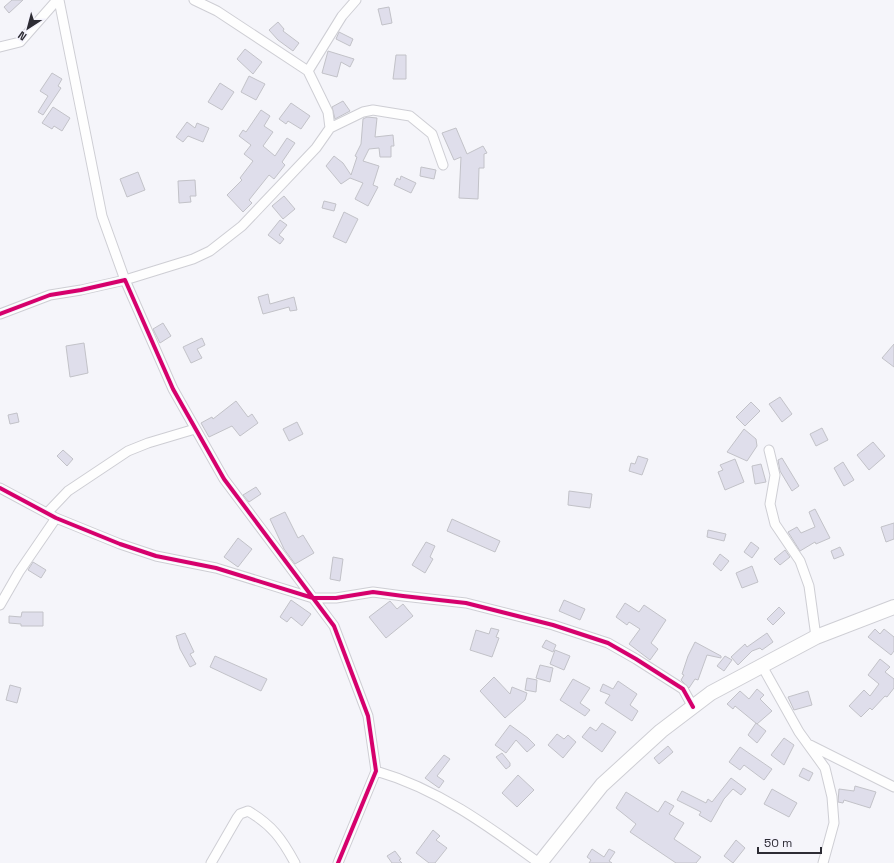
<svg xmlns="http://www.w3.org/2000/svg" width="894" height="863" viewBox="0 0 894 863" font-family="'Space Grotesk',sans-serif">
<rect width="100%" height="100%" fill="#f5f5fa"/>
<path fill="#dfdeeb" stroke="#c2c2c8" d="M 12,0 L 23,0 L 9,13 L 4,7 Z
M 389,7 L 392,23 L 382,25 L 378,9 Z
M 278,22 L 284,29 L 283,31 L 299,43 L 293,51 L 278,40 L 269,30 Z
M 339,32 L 353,39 L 350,46 L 336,39 Z
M 245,49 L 262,62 L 253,74 L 237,59 Z
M 328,51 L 354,59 L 350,67 L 341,62 L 337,77 L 322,73 Z
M 396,55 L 406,55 L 406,79 L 393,79 Z
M 52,73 L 62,79 L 58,86 L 61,88 L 43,115 L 38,112 L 48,96 L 40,91 Z
M 249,76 L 265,84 L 256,100 L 241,92 Z
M 220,83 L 234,92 L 222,110 L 208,102 Z
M 343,101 L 350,111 L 335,119 L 332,107 Z
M 291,103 L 310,116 L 301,129 L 288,121 L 286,124 L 279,119 Z
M 53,107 L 70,118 L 62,131 L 54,126 L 52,129 L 42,123 Z
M 261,110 L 270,116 L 264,126 L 273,132 L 263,146 L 275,156 L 287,138 L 295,143 L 282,162 L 285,165 L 274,179 L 269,175 L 249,200 L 252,203 L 243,212 L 227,195 L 242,180 L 240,178 L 253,161 L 244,154 L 251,145 L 239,136 L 243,130 L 246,132 Z
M 367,117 L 377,118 L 375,137 L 393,135 L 394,146 L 391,146 L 391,157 L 380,157 L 379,148 L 369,149 L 363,161 L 379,166 L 373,185 L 378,187 L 368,206 L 355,199 L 363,183 L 350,178 L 341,184 L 326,166 L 334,156 L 343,163 L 351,175 L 357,157 L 355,156 L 361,144 L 363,119 Z
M 187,122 L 195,128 L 197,123 L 209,128 L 203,142 L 188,136 L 183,142 L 176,137 Z
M 456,128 L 467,154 L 483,146 L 487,153 L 484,154 L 484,168 L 479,168 L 478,199 L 459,198 L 461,157 L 454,160 L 442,133 Z
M 421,167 L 436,170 L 434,179 L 420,176 Z
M 138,172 L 145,190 L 127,197 L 120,179 Z
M 401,176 L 416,183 L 411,193 L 394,185 L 397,178 L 400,180 Z
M 195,180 L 196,196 L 190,196 L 191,202 L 179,203 L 178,181 Z
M 284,196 L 295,209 L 283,219 L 272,206 Z
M 324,201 L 336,204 L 334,211 L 322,208 Z
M 344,212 L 358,219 L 346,243 L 333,237 Z
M 280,220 L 287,225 L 279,235 L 284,239 L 280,244 L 268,235 Z
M 268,294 L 270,304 L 294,297 L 297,310 L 290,311 L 289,307 L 263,314 L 258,297 Z
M 163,323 L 171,336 L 160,343 L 153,329 Z
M 202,338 L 205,345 L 197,349 L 202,358 L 191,363 L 183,347 Z
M 84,343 L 88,373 L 70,377 L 66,346 Z
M 894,344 L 894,367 L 882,358 Z
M 780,397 L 792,414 L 782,422 L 769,404 Z
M 236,401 L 248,417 L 252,414 L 258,423 L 240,436 L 232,426 L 209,437 L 201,423 L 212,417 L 213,419 Z
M 751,402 L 760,411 L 745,426 L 736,417 Z
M 17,413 L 19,422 L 10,424 L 8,415 Z
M 297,422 L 303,434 L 289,441 L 283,429 Z
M 822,428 L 828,440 L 816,446 L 810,434 Z
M 744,429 L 756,439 L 757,446 L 747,461 L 727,452 Z
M 873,442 L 885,456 L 869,470 L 857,455 Z
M 63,450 L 73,459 L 67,466 L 57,456 Z
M 638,456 L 648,459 L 642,475 L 629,471 L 631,463 L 635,464 Z
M 782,458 L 799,486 L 792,491 L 780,471 L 778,460 Z
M 735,459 L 744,482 L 725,490 L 718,472 L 723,470 L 720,465 Z
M 843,462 L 854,480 L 844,486 L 834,468 Z
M 761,464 L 766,482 L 755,484 L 752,466 Z
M 256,487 L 261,494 L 249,502 L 243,495 Z
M 569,491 L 592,494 L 590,508 L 568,505 Z
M 815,509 L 830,538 L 816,544 L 815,542 L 800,551 L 788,532 L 797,527 L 801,533 L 815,527 L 809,512 Z
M 285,512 L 298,538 L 303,535 L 314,553 L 295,564 L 284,549 L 270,519 Z
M 452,519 L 500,541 L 495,552 L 447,531 Z
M 894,523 L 894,539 L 886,542 L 881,527 Z
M 708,530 L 726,534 L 724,541 L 707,537 Z
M 238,538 L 252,549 L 238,567 L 224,557 Z
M 426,542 L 435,546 L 430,557 L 433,559 L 425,573 L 412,565 Z
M 751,542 L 759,548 L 752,558 L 744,552 Z
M 840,547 L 844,555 L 834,559 L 831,551 Z
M 785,550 L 790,557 L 780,565 L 774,559 Z
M 720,554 L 729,561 L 721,571 L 713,564 Z
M 333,557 L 343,559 L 340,581 L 330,579 Z
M 33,562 L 46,570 L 41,578 L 28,570 Z
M 752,566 L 758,582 L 742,588 L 736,573 Z
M 291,600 L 311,614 L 302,626 L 291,617 L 287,622 L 280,617 Z
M 564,600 L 585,609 L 580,620 L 559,611 Z
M 390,601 L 397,609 L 403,604 L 413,616 L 386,638 L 369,617 Z
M 625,603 L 639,612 L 644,605 L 666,620 L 651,643 L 658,649 L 650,660 L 629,644 L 640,629 L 629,622 L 627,625 L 616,617 Z
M 779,607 L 785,613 L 773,625 L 767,619 Z
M 22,612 L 43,612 L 43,626 L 21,626 L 21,624 L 9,623 L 9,616 L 21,617 Z
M 491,628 L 499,630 L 496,637 L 499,638 L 492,657 L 470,650 L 476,630 L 489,634 Z
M 875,629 L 880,634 L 884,629 L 894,637 L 894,651 L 891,655 L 868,637 Z
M 185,633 L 194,652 L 190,654 L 196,664 L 190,667 L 180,649 L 176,636 Z
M 767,633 L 773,642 L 762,650 L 760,648 L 752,651 L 738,665 L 731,657 L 745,644 L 747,647 Z
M 546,640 L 556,645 L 553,652 L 542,647 Z
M 695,642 L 721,656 L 721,658 L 707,655 L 698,680 L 695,679 L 689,688 L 681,680 L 684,675 L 682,674 L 688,656 Z
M 555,650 L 570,656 L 564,670 L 550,664 Z
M 215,656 L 267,679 L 261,691 L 210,667 Z
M 725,656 L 732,660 L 724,671 L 717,666 Z
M 880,659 L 890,667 L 885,672 L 894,679 L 894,688 L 887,697 L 885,696 L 872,710 L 870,708 L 861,717 L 849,706 L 864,690 L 870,696 L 879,684 L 868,675 Z
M 540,665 L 553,668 L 550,682 L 536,678 Z
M 494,677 L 510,694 L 512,687 L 527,693 L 525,700 L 505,718 L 480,691 Z
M 527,678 L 537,680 L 536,692 L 525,690 Z
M 573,679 L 590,688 L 580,703 L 590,710 L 585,716 L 560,700 Z
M 618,681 L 637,694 L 630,705 L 638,711 L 632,721 L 605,703 L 610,695 L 600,691 L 603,684 L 613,689 Z
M 10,685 L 21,688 L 17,703 L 6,700 Z
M 757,689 L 764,695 L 760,699 L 772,711 L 757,724 L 735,706 L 733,709 L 727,704 L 740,691 L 749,699 Z
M 808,691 L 812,705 L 794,710 L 788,697 Z
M 602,723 L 616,732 L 602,752 L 582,737 L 590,727 L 596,731 Z
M 756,723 L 766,731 L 757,743 L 748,735 Z
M 510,725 L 528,738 L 535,745 L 527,752 L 516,740 L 506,753 L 495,745 Z
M 557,734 L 564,739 L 568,735 L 576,742 L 563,758 L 548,745 Z
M 784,738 L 794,745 L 784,765 L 771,755 Z
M 668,746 L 673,752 L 659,764 L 654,758 Z
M 740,747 L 772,769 L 764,780 L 744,765 L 740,770 L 729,762 Z
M 502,753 L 510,763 L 510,766 L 506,769 L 496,757 Z
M 444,755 L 450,759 L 437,776 L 444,781 L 439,788 L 425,778 Z
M 803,768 L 813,773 L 809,781 L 799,776 Z
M 518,775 L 534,790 L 517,807 L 502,793 Z
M 731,778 L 746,789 L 741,795 L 733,789 L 724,799 L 711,822 L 699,815 L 701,812 L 677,800 L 682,791 L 706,803 L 708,799 L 712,802 Z
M 855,786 L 876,792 L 870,808 L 844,800 L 843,803 L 838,802 L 839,789 L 854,791 Z
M 772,789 L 797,803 L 789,817 L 764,804 Z
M 626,792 L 658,812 L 665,801 L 674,806 L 669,814 L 684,823 L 674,839 L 701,857 L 696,863 L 676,863 L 630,832 L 636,824 L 616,808 Z
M 433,830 L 440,836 L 436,840 L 447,848 L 435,863 L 429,863 L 416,853 Z
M 736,840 L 745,848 L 733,863 L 724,856 Z
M 592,849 L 604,857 L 609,849 L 615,852 L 609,861 L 612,863 L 589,863 L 591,860 L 587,857 Z
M 395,851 L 401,859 L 399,860 L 402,863 L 392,863 L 387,856 Z"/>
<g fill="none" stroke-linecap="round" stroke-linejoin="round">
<defs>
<path id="minor" d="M 59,0 L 102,216 L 125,280 L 193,259 L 210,251 L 242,226 L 316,148 L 330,128 L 328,112 L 308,71 L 342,16 L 356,0
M 194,0 L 217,11 L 308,71
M 0,47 L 20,42 L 57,0
M 330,128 L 363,112 L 373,110 L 410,116 L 432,134 L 443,165
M 0,314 L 50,295 L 81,290 L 125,280 L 173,389 L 224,479 L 334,626 L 368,716 L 376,771 L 338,863
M 769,450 L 775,475 L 770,504 L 775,524 L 800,561 L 809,586 L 816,637
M 0,488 L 56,518 L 120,544 L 156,556 L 216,568 L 313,598 L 336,598 L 373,592 L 403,596 L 466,603 L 553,625 L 608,643 L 636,659 L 683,689 L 693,707
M 47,513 L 68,491 L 128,451 L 148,443 L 195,429
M 0,605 L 19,572 L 56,518
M 762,666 L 799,732 L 825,768 L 832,797 L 834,823 L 823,863
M 810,745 L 894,787
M 376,771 C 438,789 487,825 539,863
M 211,863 L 237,818 L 240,814 L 248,811 C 272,825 282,839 295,863"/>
<path id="primary" d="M 540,863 L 602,785 L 661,731 L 711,693 L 816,637 L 894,607"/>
</defs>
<use href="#minor" stroke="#ceced4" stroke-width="11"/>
<use href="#primary" stroke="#ceced4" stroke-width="16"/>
<use href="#minor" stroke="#fefefe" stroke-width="9"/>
<use href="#primary" stroke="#fefefe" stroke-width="14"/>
<defs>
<path id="cycleway" d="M 0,314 L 50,295 L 81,290 L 125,280 L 173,389 L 224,479 L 334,626 L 368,716 L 376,771 L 338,863
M 0,488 L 56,518 L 120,544 L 156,556 L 216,568 L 313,598 L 336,598 L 373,592 L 403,596 L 466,603 L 553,625 L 608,643 L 636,659 L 683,689 L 693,707"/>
</defs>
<use href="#cycleway" stroke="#f4f3fc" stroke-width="6"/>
<use href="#cycleway" stroke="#d6006c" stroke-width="4"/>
</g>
<g transform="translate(28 28) rotate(216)" stroke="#f4f3fc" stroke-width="3" paint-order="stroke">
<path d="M0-3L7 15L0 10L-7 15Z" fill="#2d2c34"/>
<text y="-6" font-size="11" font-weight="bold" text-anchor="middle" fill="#2d2c34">N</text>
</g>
<path d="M758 847v6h63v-6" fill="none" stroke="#2d2c34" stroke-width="2"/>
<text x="764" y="847" font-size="12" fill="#2d2c34" stroke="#f4f3fc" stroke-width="3" paint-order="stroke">50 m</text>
</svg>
